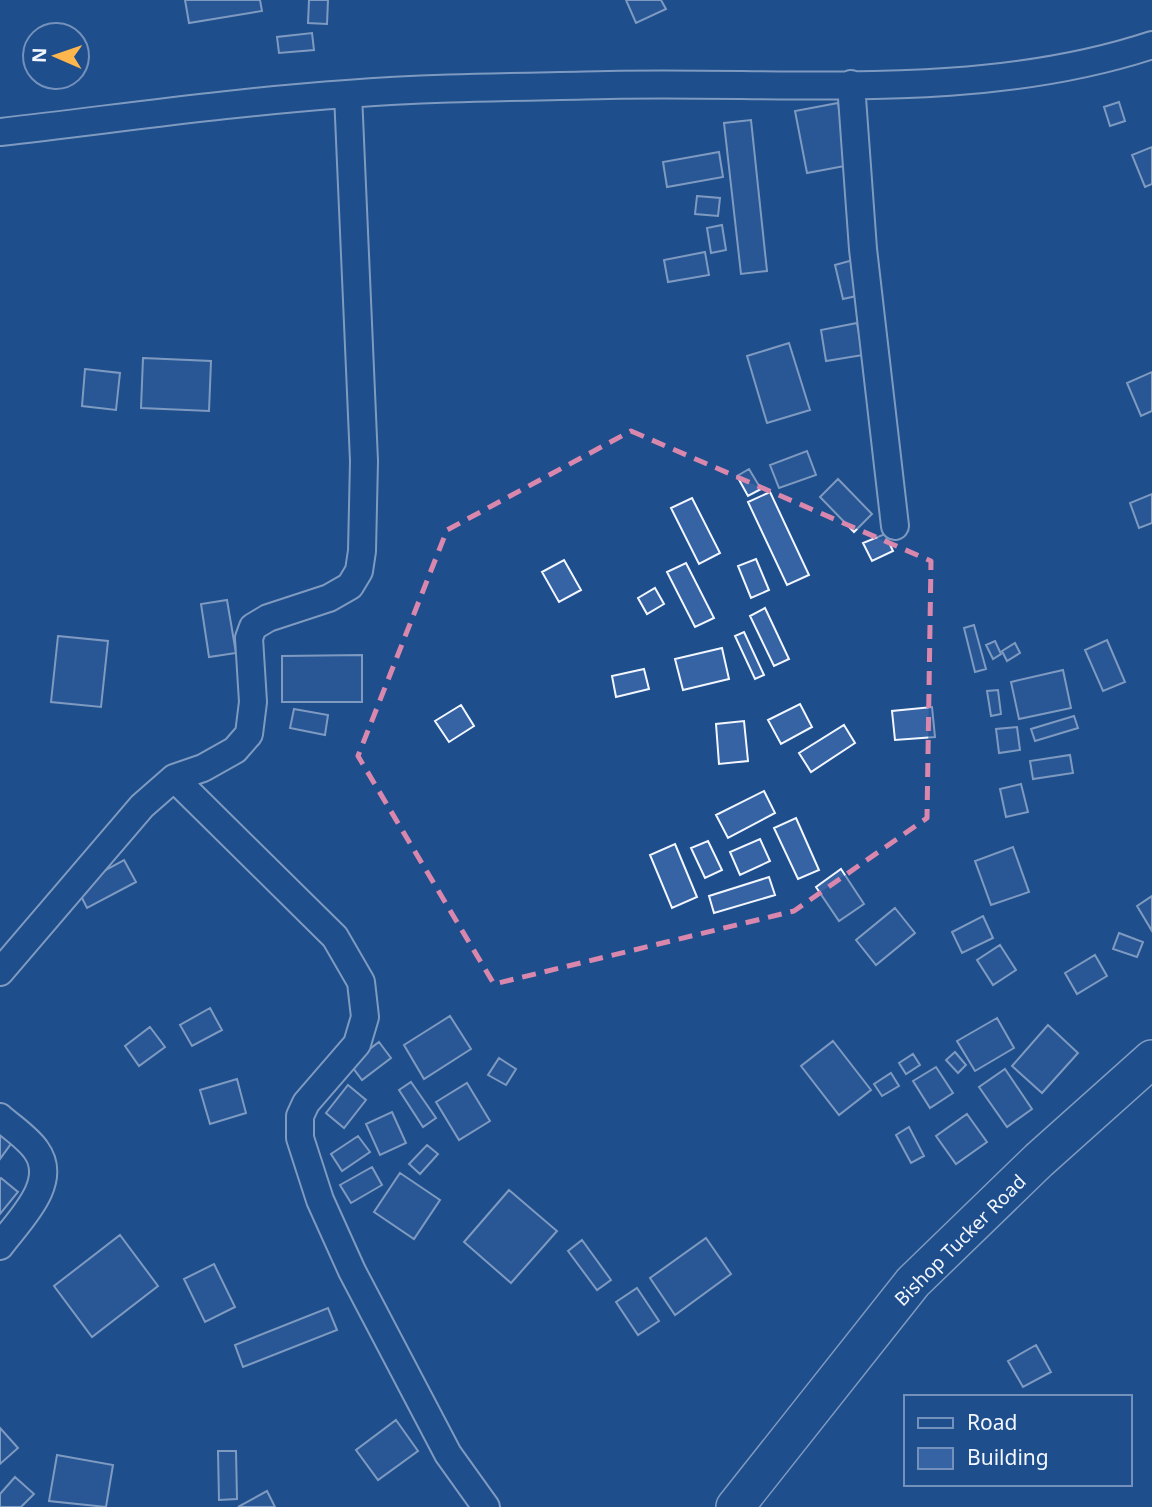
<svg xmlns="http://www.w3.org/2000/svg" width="1152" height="1507" viewBox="0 0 1152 1507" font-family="'Noto Sans',sans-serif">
<rect width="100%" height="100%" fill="#1f4e8c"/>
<path fill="#3563a3" stroke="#f2f6ff" stroke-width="2" d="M 185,0 L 260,0 L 262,11 L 189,23 Z
M 309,0 L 328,0 L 327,24 L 308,23 Z
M 626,0 L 661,0 L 666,9 L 636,23 Z
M 312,33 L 314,50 L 279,53 L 277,37 Z
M 1119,102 L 1125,121 L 1110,126 L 1104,107 Z
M 838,103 L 850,165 L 807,173 L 795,111 Z
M 751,120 L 767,271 L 741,274 L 724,123 Z
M 1152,147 L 1152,184 L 1145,187 L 1132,155 Z
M 719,152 L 723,177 L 667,187 L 663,162 Z
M 697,196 L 720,198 L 718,216 L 695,214 Z
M 722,225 L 726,250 L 711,253 L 707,228 Z
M 705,252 L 709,275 L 668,282 L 664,260 Z
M 853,260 L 861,295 L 843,299 L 835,265 Z
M 857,323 L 863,355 L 826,361 L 821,330 Z
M 789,343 L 810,410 L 767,423 L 747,356 Z
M 143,358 L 211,361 L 209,411 L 141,408 Z
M 85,369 L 120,373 L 116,410 L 82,406 Z
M 1152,372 L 1152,411 L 1141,416 L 1127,383 Z
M 807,451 L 816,475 L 779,488 L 770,465 Z
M 749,469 L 761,489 L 748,496 L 737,476 Z
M 838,479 L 872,514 L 854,532 L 820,497 Z
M 770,492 L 809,575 L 787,585 L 748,502 Z
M 1152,494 L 1152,523 L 1139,528 L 1130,503 Z
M 692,498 L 720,553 L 699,564 L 671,508 Z
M 885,534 L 893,551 L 872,561 L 863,543 Z
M 756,559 L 769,590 L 751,598 L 738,566 Z
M 564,560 L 581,590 L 559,602 L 542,572 Z
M 686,563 L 714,618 L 695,627 L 667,572 Z
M 655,588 L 664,604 L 647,614 L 638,598 Z
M 227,600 L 236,653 L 209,657 L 201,604 Z
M 765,608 L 789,659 L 774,666 L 750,616 Z
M 974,625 L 986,669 L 975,672 L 964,628 Z
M 744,632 L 764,675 L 755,679 L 735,636 Z
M 58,636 L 108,641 L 101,707 L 51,702 Z
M 1107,640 L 1125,682 L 1103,691 L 1085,650 Z
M 995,641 L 1001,654 L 993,659 L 986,645 Z
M 1015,643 L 1020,653 L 1007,661 L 1002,651 Z
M 722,648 L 729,679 L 683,690 L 675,659 Z
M 362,655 L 362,702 L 282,702 L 282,656 Z
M 644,669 L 649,689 L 616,697 L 612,676 Z
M 1063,670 L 1071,708 L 1019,719 L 1011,682 Z
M 998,690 L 1001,714 L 991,716 L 987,691 Z
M 800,704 L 812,727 L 781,744 L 768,720 Z
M 461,705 L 474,726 L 449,742 L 435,721 Z
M 932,707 L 935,737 L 895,740 L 892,711 Z
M 294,709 L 328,715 L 325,735 L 290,728 Z
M 1074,716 L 1078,728 L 1035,741 L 1031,729 Z
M 744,721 L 748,761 L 719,764 L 716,724 Z
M 844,725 L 855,743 L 811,772 L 799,753 Z
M 1017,727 L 1020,750 L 999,753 L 996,729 Z
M 1070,755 L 1073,773 L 1033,779 L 1030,761 Z
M 1021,784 L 1028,812 L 1006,817 L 1000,789 Z
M 764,791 L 775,813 L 728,838 L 716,815 Z
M 796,818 L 819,870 L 798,879 L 774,828 Z
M 760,839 L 770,861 L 740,875 L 730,852 Z
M 708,841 L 722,870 L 705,878 L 691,848 Z
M 675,844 L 697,897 L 672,908 L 650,855 Z
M 1013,847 L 1029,892 L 991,905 L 975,861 Z
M 124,860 L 136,882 L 87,908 L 76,886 Z
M 841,869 L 864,904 L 839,921 L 816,887 Z
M 769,877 L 775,895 L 714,913 L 709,896 Z
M 1152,896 L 1152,931 L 1137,906 Z
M 895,908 L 915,933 L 876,965 L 856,940 Z
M 983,916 L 993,938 L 962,953 L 952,932 Z
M 1119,933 L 1143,942 L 1137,957 L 1113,949 Z
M 1000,945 L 1016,970 L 993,985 L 977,960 Z
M 1095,955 L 1107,976 L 1077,994 L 1065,973 Z
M 210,1008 L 222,1030 L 192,1046 L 180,1025 Z
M 450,1016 L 471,1049 L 424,1079 L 404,1045 Z
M 997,1018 L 1014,1048 L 975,1071 L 957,1041 Z
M 1048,1025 L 1078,1053 L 1042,1093 L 1012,1066 Z
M 150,1027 L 165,1047 L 139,1066 L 125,1046 Z
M 833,1041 L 871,1090 L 839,1115 L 801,1066 Z
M 379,1042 L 391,1058 L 362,1080 L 350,1064 Z
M 955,1052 L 966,1065 L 958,1073 L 946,1060 Z
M 913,1054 L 920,1065 L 906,1074 L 899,1063 Z
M 499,1058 L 516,1069 L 506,1085 L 488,1075 Z
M 936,1067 L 953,1093 L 930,1108 L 913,1081 Z
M 1005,1069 L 1032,1109 L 1007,1127 L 979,1087 Z
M 891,1073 L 899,1086 L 882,1096 L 874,1084 Z
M 237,1079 L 246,1113 L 210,1124 L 200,1090 Z
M 411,1082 L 436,1118 L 423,1127 L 399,1090 Z
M 467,1083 L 490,1121 L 459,1140 L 436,1102 Z
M 348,1085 L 366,1100 L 344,1128 L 326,1113 Z
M 392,1112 L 406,1143 L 380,1155 L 366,1124 Z
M 967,1114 L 987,1142 L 956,1164 L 936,1136 Z
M 909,1127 L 924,1156 L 911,1163 L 896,1135 Z
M 0,1132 L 13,1141 L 0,1159 Z
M 358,1136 L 370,1152 L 342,1171 L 331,1154 Z
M 427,1145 L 438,1154 L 420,1174 L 409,1164 Z
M 372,1167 L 382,1185 L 351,1203 L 340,1185 Z
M 400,1173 L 440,1200 L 414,1239 L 374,1212 Z
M 1,1178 L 18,1192 L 0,1214 L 0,1179 Z
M 509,1190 L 557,1231 L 511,1283 L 464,1242 Z
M 120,1235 L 158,1286 L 92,1337 L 54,1286 Z
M 706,1238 L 731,1274 L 675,1315 L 650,1278 Z
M 582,1240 L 611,1280 L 597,1290 L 568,1251 Z
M 214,1264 L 235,1307 L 205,1322 L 184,1279 Z
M 637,1288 L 659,1321 L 638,1335 L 616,1302 Z
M 328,1308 L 337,1330 L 243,1367 L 235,1345 Z
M 1036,1345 L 1051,1372 L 1023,1387 L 1008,1361 Z
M 396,1420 L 418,1451 L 378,1480 L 356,1450 Z
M 0,1428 L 18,1448 L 0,1464 Z
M 218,1451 L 236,1451 L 237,1499 L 219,1500 Z
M 57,1455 L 113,1465 L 106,1507 L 49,1501 Z
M 15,1477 L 34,1494 L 21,1507 L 0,1507 L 0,1494 Z
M 267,1491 L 275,1507 L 238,1507 Z"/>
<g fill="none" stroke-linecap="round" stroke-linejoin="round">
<defs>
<path id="minor" d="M 851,84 L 863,249 L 895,526
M 0,132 C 115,119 231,102 347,94 C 434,87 522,87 609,85 C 789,81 979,102 1152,45
M 174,778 L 335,937 L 361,982 L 365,1017 L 357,1044 L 306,1103 L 300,1116 L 300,1138 L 320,1200 L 352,1271 L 448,1454 L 486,1507
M 0,972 L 142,806 L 174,778 L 203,768 L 235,750 L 249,734 L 253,702 L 249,638 L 253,627 L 268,618 L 329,598 L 350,586 L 359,571 L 362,551 L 364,461 L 348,94
M 0,1117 C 11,1127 28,1138 36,1150 C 60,1183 18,1221 0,1246"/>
<path id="secondary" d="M 735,1507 L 913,1282 L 1039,1160 L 1152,1059"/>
</defs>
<use href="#minor" stroke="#f2f6ff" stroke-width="30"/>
<use href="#secondary" stroke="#f2f6ff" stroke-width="40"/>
<use href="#minor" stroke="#1f4e8c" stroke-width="26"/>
<use href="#secondary" stroke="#1f4e8c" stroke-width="37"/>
</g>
<path d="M0 0H1152V1507H0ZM 631,431 L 931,561 L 927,818 L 794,911 L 494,984 L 358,756 L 447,530 Z" fill="#1f4e8c" fill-opacity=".55" fill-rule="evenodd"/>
<path fill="none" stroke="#da87ad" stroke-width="5" stroke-dasharray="14 9" stroke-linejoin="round" d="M 631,431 L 931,561 L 927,818 L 794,911 L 494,984 L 358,756 L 447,530 Z"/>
<g text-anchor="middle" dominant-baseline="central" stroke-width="5" stroke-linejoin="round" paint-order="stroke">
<g font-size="19" fill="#f2f6ff" stroke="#1f4e8c">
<text transform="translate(960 1240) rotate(-45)">Bishop Tucker Road</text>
</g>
</g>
<rect x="904" y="1395" width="228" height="91" fill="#1f4e8c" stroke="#7391ba" stroke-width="2"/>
<rect x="918" y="1418" width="35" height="10" fill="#1f4e8c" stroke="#7391ba" stroke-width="2"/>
<text x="967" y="1430" font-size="21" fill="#f2f6ff">Road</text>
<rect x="918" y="1448" width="35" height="21" fill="#3563a3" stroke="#7391ba" stroke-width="2"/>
<text x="967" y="1465" font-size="21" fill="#f2f6ff">Building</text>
<g transform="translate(56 56) rotate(272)"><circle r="33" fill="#1f4e8c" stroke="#7391ba" stroke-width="2"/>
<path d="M0-5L12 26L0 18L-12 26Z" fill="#ffb74d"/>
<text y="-10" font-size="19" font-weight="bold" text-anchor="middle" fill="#f2f6ff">N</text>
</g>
</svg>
